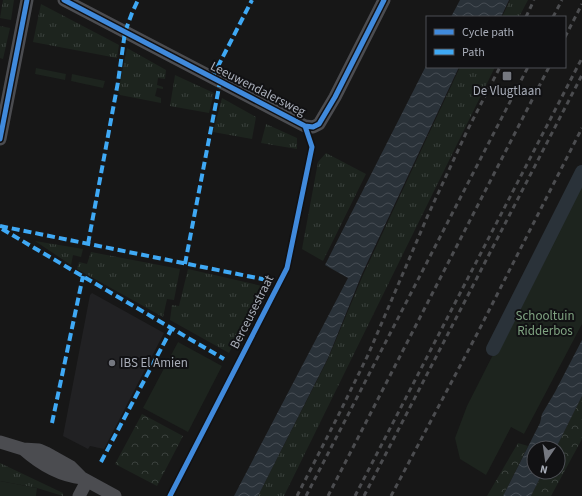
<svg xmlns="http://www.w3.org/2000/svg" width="582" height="496" viewBox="0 0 582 496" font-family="'Source Sans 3',sans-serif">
<defs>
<pattern id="grass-tufts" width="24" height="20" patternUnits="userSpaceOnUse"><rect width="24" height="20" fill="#1d241e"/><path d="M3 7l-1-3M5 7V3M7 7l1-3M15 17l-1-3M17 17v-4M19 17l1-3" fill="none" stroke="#3b413d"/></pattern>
<pattern id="forest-crowns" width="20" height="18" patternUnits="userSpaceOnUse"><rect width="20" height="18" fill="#1d241e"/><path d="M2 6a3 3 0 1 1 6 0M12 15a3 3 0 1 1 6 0" fill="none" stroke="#3b413d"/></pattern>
<pattern id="water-waves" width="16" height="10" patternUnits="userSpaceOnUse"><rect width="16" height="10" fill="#2a3239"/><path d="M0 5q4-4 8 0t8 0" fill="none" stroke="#464d54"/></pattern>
</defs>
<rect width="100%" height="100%" fill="#171717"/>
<path fill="#212123" d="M 92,293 L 164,333 L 104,449 L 90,446 L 88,449 L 63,436 L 90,295 Z"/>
<path fill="url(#grass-tufts)" d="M 3,0 L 14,0 L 11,20 L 0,18 Z
M 510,0 L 528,0 L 519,17 L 502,17 Z
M 41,4 L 119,45 L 117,58 L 33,42 Z
M 0,26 L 10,28 L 3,59 L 0,58 Z
M 127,48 L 166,70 L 165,79 L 158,78 L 157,85 L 163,87 L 163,89 L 157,88 L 155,96 L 161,98 L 161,103 L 120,95 L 118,92 Z
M 460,67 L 495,67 L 284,496 L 258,496 L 328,359 L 363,275 Z
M 175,75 L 214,93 L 209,113 L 170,106 Z
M 222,98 L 256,117 L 252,139 L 213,132 Z
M 266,124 L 297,138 L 297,149 L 261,143 Z
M 326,153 L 366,174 L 323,261 L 302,249 L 318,162 Z
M 35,241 L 83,249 L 81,257 L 73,255 L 71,265 Z
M 91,252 L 180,269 L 174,300 L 167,299 L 163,317 L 77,269 L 79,262 L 87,264 Z
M 188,269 L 262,286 L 229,353 L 170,320 L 172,305 L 179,306 Z
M 0,463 L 63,493 L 63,496 L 37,488 L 0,481 Z"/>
<path fill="url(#forest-crowns)" d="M 582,396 L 582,439 L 551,496 L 531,496 L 543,472 L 558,472 L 558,448 L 556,448 Z
M 142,414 L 183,436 L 157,486 L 115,464 Z
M 518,443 L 528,446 L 503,496 L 487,496 Z"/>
<path fill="#1d241e" d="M 36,68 L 66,74 L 65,80 L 35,74 Z
M 72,74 L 105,81 L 103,88 L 71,81 Z
M 582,179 L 582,324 L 524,434 L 511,427 L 486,475 L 460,459 L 455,438 L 467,406 Z
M 178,342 L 222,366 L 188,432 L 143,408 Z
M 0,481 L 37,488 L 36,496 L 0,496 Z"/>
<path fill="url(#water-waves)" d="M 460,0 L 509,0 L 501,17 L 451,17 Z
M 427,64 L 427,67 L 459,67 L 362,274 L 328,358 L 258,496 L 234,496 L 348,278 L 325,265 Z
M 582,340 L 582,396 L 556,448 L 534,448 L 534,472 L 543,472 L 531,496 L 503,496 L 540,423 L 542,414 L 555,392 Z"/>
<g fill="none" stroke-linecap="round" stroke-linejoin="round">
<path stroke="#2a3239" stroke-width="14" d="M 493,349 L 582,172"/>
<path stroke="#4b4c50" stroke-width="13" d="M 64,0 L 305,126 L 313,127 L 319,124 L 335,97 L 384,0
M 0,139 L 27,0
M 0,442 L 23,449 L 39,450 L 46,453 L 71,467 L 82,478 L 115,496
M 23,449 C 40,464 60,476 82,478
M 79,496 L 87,481"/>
<path stroke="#4b4c4f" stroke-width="3" stroke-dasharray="5 4" stroke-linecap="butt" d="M 526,17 L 534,0
M 553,17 L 562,0
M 565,37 L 582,4
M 297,496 L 338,416 L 368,355 L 428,215 L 467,131 L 500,67
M 306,496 L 528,67
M 328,496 L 549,67
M 355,496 L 582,58
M 364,496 L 582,75
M 391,496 L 477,334 L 582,128"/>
<path stroke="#3fa9f5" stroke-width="4" stroke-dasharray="8 4" stroke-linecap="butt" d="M 212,78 L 252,0
M 0,226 L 267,280
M 2,229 L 224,359
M 88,244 L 118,82 L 125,32 L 132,13 L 138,0
M 185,264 L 220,82
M 52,423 L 83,276
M 101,462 L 172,328"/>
<defs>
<path id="cycleway" d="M 64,0 L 305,126 L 313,127 L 319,124 L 335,97 L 384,0
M 0,139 L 27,0
M 170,496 L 287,268 L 312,147 L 305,126"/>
</defs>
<use href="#cycleway" stroke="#111113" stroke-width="8"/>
<use href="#cycleway" stroke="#408adc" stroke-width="5"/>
</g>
<g fill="#757880" stroke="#111113" stroke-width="1.5">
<rect x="502" y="71" width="10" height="10" rx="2"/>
<circle cx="112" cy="363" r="4"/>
</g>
<g text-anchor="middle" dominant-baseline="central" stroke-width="4" stroke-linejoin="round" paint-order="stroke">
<g font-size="13" fill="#a8adb8" stroke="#111113">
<text transform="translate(258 89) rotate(27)">Leeuwendalersweg</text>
<text transform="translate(252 312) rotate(-63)">Berceusestraat</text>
</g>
<g font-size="13" fill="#a8adb8" stroke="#111113">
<text x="507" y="91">De Vlugtlaan</text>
<text x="120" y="363" text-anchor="start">IBS El Amien</text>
</g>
<g font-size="13" fill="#7fa381" stroke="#111113">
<text x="545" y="316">Schooltuin<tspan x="545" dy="15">Ridderbos</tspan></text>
</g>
</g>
<rect x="426" y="16" width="140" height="52" fill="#111113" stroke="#4d4f55"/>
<rect x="434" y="29" width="20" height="6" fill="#408adc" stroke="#4d4f55"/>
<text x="462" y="36" font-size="12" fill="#a8adb8">Cycle path</text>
<rect x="434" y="49" width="20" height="6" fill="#3fa9f5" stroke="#4d4f55"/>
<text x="462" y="56" font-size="12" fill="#a8adb8">Path</text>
<g transform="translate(546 460) rotate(193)"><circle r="19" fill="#111113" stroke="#4d4f55"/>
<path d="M0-3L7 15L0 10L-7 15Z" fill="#757880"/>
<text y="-6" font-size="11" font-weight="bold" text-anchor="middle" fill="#a8adb8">N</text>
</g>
</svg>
